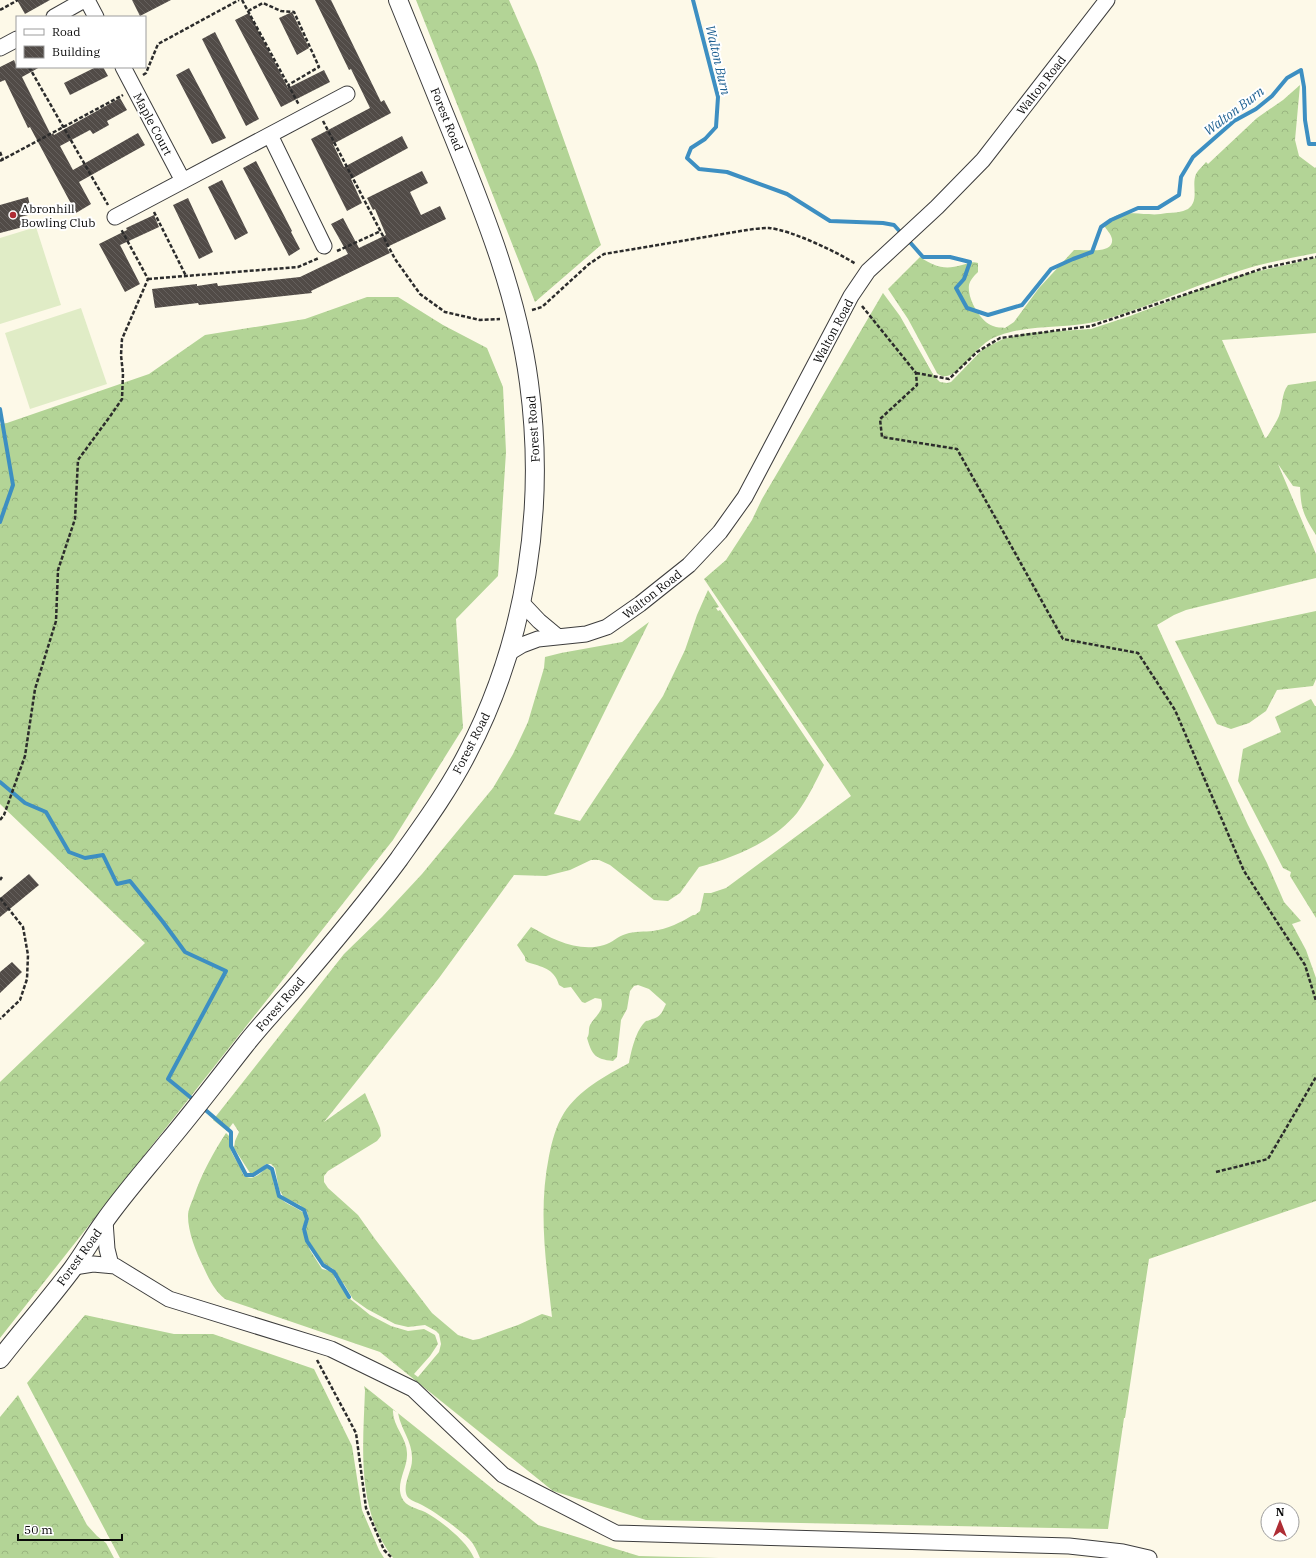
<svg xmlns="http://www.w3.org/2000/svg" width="1316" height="1558" viewBox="0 0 1316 1558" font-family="'IBM Plex Serif',serif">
<defs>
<pattern id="forest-crowns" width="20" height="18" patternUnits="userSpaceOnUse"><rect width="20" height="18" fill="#b3d496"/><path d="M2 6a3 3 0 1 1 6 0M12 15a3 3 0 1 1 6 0" fill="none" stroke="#99b580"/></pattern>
<pattern id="building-back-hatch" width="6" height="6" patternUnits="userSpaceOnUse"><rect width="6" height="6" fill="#514b47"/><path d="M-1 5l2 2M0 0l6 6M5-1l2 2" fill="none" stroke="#65605d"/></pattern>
</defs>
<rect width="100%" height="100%" fill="#fdf9e8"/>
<path fill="url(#forest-crowns)" d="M 416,0 L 509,0 L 537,64 L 601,245 L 535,302 Z
M 1300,85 L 1295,140 L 1299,156 L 1315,168 L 1316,167 L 1316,253 C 1291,258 1264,263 1239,271 C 1193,286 1149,307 1103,320 C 1071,329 1038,324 1007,333 C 999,335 989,339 983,345 C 972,353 951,387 937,373 L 908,319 L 888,289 L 920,257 C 935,267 945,270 962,265 C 967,264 972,261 978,263 L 978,272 C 975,275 970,280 969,285 C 967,298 980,322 993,326 C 997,328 1001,327 1005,328 L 1014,322 L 1039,288 L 1074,250 C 1084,249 1114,255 1112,239 C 1111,233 1106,230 1104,225 C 1118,209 1130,214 1149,214 C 1155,215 1161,214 1167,213 C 1174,213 1182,212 1188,209 C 1200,200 1191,186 1196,174 C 1198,170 1203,166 1206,162 L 1208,164 L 1257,118 L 1283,100 Z
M 1316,258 L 1316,333 L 1222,340 L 1265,438 L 1267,437 C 1271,430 1276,423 1279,416 C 1283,406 1281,394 1288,385 L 1316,381 L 1316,535 C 1304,516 1301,510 1300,487 L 1293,486 L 1278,464 L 1316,554 L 1316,578 L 1186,610 L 1174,615 L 1157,625 L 1248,825 L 1267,863 L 1281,895 L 1284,902 L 1301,921 L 1292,924 L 1306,950 L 1316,978 L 1316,1201 L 1149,1259 L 1125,1418 L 1124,1418 L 1108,1529 L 646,1520 L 553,1491 L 380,1352 L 225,1299 C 214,1290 209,1279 203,1266 C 196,1252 188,1232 188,1216 C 188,1209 192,1202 194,1196 C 202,1173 213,1153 226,1133 L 230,1137 C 227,1149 235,1157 240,1167 C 242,1170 242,1176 247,1177 C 254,1180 261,1173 266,1168 L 270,1169 C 274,1175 272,1178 274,1184 C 278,1204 290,1203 304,1213 L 306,1219 L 302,1229 L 310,1250 L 322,1269 L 334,1272 L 335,1279 L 342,1285 L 349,1298 L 370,1315 L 391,1326 L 408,1331 L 424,1329 L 435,1335 L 438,1344 L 430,1356 L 414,1374 L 418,1377 L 439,1352 L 441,1344 L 439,1334 L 436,1331 L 425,1325 L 408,1327 L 395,1324 L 367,1309 L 353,1299 L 344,1284 L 338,1279 L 336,1272 L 332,1268 L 327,1266 L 321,1260 L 307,1238 L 305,1229 L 309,1219 L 307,1212 L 300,1205 L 284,1198 L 279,1189 L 275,1168 L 271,1164 L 266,1164 L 256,1173 L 250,1173 L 234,1148 L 235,1141 L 239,1132 L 233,1123 L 227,1131 L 213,1120 L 344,954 L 382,917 L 422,874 L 493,788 L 513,754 L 528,722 L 544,668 L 545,657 L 561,653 L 622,642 L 649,622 L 554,814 L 580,821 L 663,696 L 685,650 L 697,615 L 708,590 L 719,607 L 716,608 L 718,611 L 720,610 L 824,765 C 816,781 808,798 797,813 C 773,842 734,858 699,867 L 680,893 L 668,901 L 654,900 L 610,865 L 599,860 L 591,860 L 570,870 L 546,876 L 514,875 L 439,978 L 324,1122 L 365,1093 L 380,1128 L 381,1136 L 377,1141 L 328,1171 L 324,1176 L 324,1182 L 328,1188 L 358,1215 L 375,1239 L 432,1313 L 458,1335 L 473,1340 L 479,1339 L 518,1325 L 542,1314 L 552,1317 C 546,1262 538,1211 549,1156 C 552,1141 556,1126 564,1113 C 579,1090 605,1076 629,1063 C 631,1052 636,1029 646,1021 C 646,1021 651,1020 652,1019 C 661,1017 662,1012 666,1004 L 649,989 L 638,985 L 634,986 L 630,991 L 627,1009 L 621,1020 L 617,1057 L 613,1061 C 595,1059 592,1055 587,1038 C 590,1034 588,1030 590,1025 C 595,1016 605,1011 601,999 L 595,998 L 585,1003 L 582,1002 L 571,987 L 564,988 L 559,985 C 554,968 542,967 527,962 L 525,960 L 525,957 L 517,945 L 531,927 C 552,939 579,953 604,945 C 612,943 618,936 626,934 C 634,931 645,932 653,931 C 667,929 682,922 693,915 L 695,915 L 700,911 L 704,893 L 711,893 L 726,888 L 851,796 L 704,579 L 726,560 L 752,520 L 762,499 L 883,293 L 900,316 L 934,376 L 940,382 L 947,383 L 951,382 L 983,349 L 1003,339 L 1028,333 L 1091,329 L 1130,316 L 1217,283 L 1246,274 Z
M 367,297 L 398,297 L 443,325 L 487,348 L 503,387 L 506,452 L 498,576 L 456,619 L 463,728 L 393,840 L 0,1338 L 0,1082 L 145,943 L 0,804 L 0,424 L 7,423 L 149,374 L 205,335 L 305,319 Z
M 1316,611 L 1316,679 L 1313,686 L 1277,690 L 1266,711 L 1249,723 L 1231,729 L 1217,724 L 1175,641 Z
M 1311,699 L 1315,706 L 1316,706 L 1316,918 L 1290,876 L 1291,872 L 1283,868 L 1238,781 L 1243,749 L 1281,732 L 1275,717 Z
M 85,1315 L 174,1334 L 213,1334 L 314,1369 L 352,1446 L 362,1510 L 379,1550 L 384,1558 L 120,1558 L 27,1383 Z
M 364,1386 L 538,1525 L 639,1556 L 719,1558 L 480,1558 C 477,1551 474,1544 469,1539 C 460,1530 434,1511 422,1505 C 417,1502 410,1501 407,1496 C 402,1485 412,1471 412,1460 C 413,1442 401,1430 398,1413 L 393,1410 C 392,1425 407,1438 407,1453 C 408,1468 395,1483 402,1498 C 405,1506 418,1509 425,1512 C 441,1521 467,1541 474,1558 L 393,1558 C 356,1509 363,1447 365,1390 Z
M 18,1395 L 87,1525 L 97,1536 L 106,1543 L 114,1558 L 0,1558 L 0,1417 Z"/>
<path fill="#e0ecc6" d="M 36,227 L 61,305 L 0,324 L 0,238 Z
M 81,308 L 107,384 L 30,409 L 5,333 Z"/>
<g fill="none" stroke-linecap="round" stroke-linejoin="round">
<path stroke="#3d8fc2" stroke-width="4" d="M 693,0 L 718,97 L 716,127 L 705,139 L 691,148 L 687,158 L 699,169 L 727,172 L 787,194 L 830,221 L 883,223 L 894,225 L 903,235
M 908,240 L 923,257 L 950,257 L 970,262 L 964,279 L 956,288 L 967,308 L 988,315 L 1022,305 L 1051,269 L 1073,259 L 1092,252 L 1101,227 L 1111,220 L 1138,208 L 1158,208 L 1179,195 L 1181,177 L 1193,157 L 1234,121 L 1256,109 L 1272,96 L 1287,78 L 1301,70 L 1304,87 L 1305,120 L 1309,144 L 1316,144
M 0,409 L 13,485 L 0,522
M 0,782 L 25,803 L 46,812 L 69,852 L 85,858 L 103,855 L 117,884 L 130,881 L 163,922 L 185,952 L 226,971 L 168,1079 L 195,1101
M 202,1107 L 231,1132 L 231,1146 L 246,1175 L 253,1175 L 267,1166 L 272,1169 L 279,1196 L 304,1210 L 307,1219 L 304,1229 L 307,1241 L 323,1265 L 334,1272 L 349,1297"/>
</g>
<path fill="url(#building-back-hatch)" d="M 17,0 L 50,0 L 25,14 Z
M 132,0 L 171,0 L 140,16 Z
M 315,0 L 331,0 L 381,102 L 384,100 L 391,113 L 333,144 L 344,167 L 402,136 L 408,148 L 351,179 L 362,203 L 347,211 L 311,139 L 370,108 L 351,69 L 349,70 Z
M 292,12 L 309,48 L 297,55 L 279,18 Z
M 249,13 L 288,88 L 324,70 L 330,82 L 281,107 L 235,20 Z
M 215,32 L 259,119 L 246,126 L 202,39 Z
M 14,60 L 17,67 L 40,67 L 22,77 L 51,135 L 53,133 L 54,135 L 120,98 L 127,110 L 107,121 L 109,125 L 93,134 L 90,130 L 60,146 L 73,170 L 138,133 L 145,145 L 79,182 L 91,204 L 76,213 L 30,127 L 28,128 L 5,80 L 0,82 L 0,67 Z
M 96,67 L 103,67 L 108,76 L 70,95 L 64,83 Z
M 189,68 L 226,138 L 212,144 L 176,75 Z
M 256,161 L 292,231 L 291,232 L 300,249 L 289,256 L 243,168 Z
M 422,171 L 428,183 L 410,192 L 421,215 L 440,206 L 446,219 L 387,247 L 390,253 L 311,291 L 312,293 L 199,305 L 198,303 L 155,308 L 152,289 L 197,284 L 197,286 L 217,283 L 218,286 L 300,277 L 348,254 L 331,224 L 343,218 L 359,248 L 386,235 L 375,209 L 373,210 L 367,198 Z
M 222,180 L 248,233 L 235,240 L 208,187 Z
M 28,197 L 32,214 L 20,217 L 23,227 L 0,233 L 0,205 Z
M 188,198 L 213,252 L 199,259 L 173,205 Z
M 154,215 L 159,227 L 120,245 L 140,284 L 125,292 L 99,244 L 127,230 L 126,228 Z
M 29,874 L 39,885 L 0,917 L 0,898 Z
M 12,962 L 22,972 L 0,993 L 0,972 Z"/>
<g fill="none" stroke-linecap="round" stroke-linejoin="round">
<defs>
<path id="minor" d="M 87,0 L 96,17
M 54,17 L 84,0
M 0,48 L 17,39
M 123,67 L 183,181
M 270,135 L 324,246
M 115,217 L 347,94
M 521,602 L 539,621 L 557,636
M 507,654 L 522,645 L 538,639 L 586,634 L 607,627 L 640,604 L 689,565 L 720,532 L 745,497 L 851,296 L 868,271 L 937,207 L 983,160 L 1107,0
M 105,1221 L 107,1249 L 111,1265
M 74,1267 L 93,1264 L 115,1266 L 169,1299 L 331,1349 L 413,1389 L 503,1475 L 616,1533 L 1069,1546 L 1123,1552 L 1149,1558"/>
<path id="tertiary" d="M 0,1359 C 24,1328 50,1299 73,1268 C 84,1253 93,1237 104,1222 C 123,1195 146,1169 167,1143 C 194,1111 219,1078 245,1045 C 259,1027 275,1010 291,992 C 328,949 365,905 399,859 C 423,825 448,791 467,754 C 526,642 546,509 529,383 C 518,298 486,217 454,138 C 435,92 417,46 398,0"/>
</defs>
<use href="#minor" stroke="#3d3d3d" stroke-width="17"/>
<use href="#tertiary" stroke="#3d3d3d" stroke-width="20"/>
<path stroke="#2c2c2c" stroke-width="2.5" stroke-dasharray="4 2" stroke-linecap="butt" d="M 242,0 L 299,105
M 0,10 L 18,0
M 248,11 L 263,3 L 281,11 L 294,12 L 319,67 L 288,85
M 29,67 L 108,205
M 143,75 L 146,73 L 158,44 L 239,0
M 323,121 L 395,259 L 420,294 L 445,312 L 480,320 L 500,319
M 0,152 L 3,160
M 0,161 L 123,95
M 154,212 L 186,276
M 337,251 L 381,231
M 148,279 L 298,267 L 319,258
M 862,306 L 916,373 L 917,385 L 880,419 L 882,437 L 957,449 L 1063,639 L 1138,653 L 1175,710 L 1244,871 L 1305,965 L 1316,1001
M 532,310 L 542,307 L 589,264 L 604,254 L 747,230 C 754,229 762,228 769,228 C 791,230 837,252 856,264
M 916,373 L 949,379 L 977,352 L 1000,338 L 1091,326 L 1264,268 L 1316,257
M 0,820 L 4,815 L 25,756 L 35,689 L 56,621 L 58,570 L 75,519 L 78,460 L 111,415 L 122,399 L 123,374 L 121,355 L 122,339 L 148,279 L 121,229
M 0,880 L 2,877
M 0,898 L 23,927 L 28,955 L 27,979 L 20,1000 L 0,1019
M 1216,1172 L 1268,1159 L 1316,1077
M 317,1360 L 356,1433 L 366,1508 L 384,1550 L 392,1558"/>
<use href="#minor" stroke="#fff" stroke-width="15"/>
<use href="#tertiary" stroke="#fff" stroke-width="18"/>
</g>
<circle fill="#ae2d35" stroke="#fff" stroke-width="1.5" cx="13" cy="215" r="4"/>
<g text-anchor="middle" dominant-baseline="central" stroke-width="4" stroke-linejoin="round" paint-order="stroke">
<g font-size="12" fill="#0a0a0a" stroke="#fff">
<text transform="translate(1041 85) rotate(-52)">Walton Road</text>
<text transform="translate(447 119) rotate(68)">Forest Road</text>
<text transform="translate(153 124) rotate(62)">Maple Court</text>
<text transform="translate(833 331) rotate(-62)">Walton Road</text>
<text transform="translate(533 429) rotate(-94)">Forest Road</text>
<text transform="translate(652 594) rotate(-38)">Walton Road</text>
<text transform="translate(471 743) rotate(-63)">Forest Road</text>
<text transform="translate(280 1004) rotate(-49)">Forest Road</text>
<text transform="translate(79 1257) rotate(-54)">Forest Road</text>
</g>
<g font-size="12" fill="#0a0a0a" stroke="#fff" text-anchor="start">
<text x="21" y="208">Abronhill<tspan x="21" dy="14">Bowling Club</tspan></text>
</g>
<g font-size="13" font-style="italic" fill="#1e6091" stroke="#fff">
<text transform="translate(718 60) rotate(77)">Walton Burn</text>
<text transform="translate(1234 111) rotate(-37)">Walton Burn</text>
</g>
</g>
<rect x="16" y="16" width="130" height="52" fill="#ffffff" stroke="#9d9d9d"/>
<rect x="24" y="29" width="20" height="6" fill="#ffffff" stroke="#9d9d9d"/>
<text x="52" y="36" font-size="12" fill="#0a0a0a">Road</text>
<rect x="24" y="46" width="20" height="12" fill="url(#building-back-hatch)" stroke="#9d9d9d"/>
<text x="52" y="56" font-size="12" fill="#0a0a0a">Building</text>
<g transform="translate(1280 1522)"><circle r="19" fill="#ffffff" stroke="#9d9d9d"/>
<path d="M0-3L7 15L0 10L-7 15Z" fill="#ae2d35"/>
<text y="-6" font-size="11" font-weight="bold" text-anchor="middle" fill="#0a0a0a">N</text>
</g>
<path d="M18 1534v6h104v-6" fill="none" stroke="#0a0a0a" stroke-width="2"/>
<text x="24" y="1534" font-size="12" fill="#0a0a0a" stroke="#ffffff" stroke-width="3" paint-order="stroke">50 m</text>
</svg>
